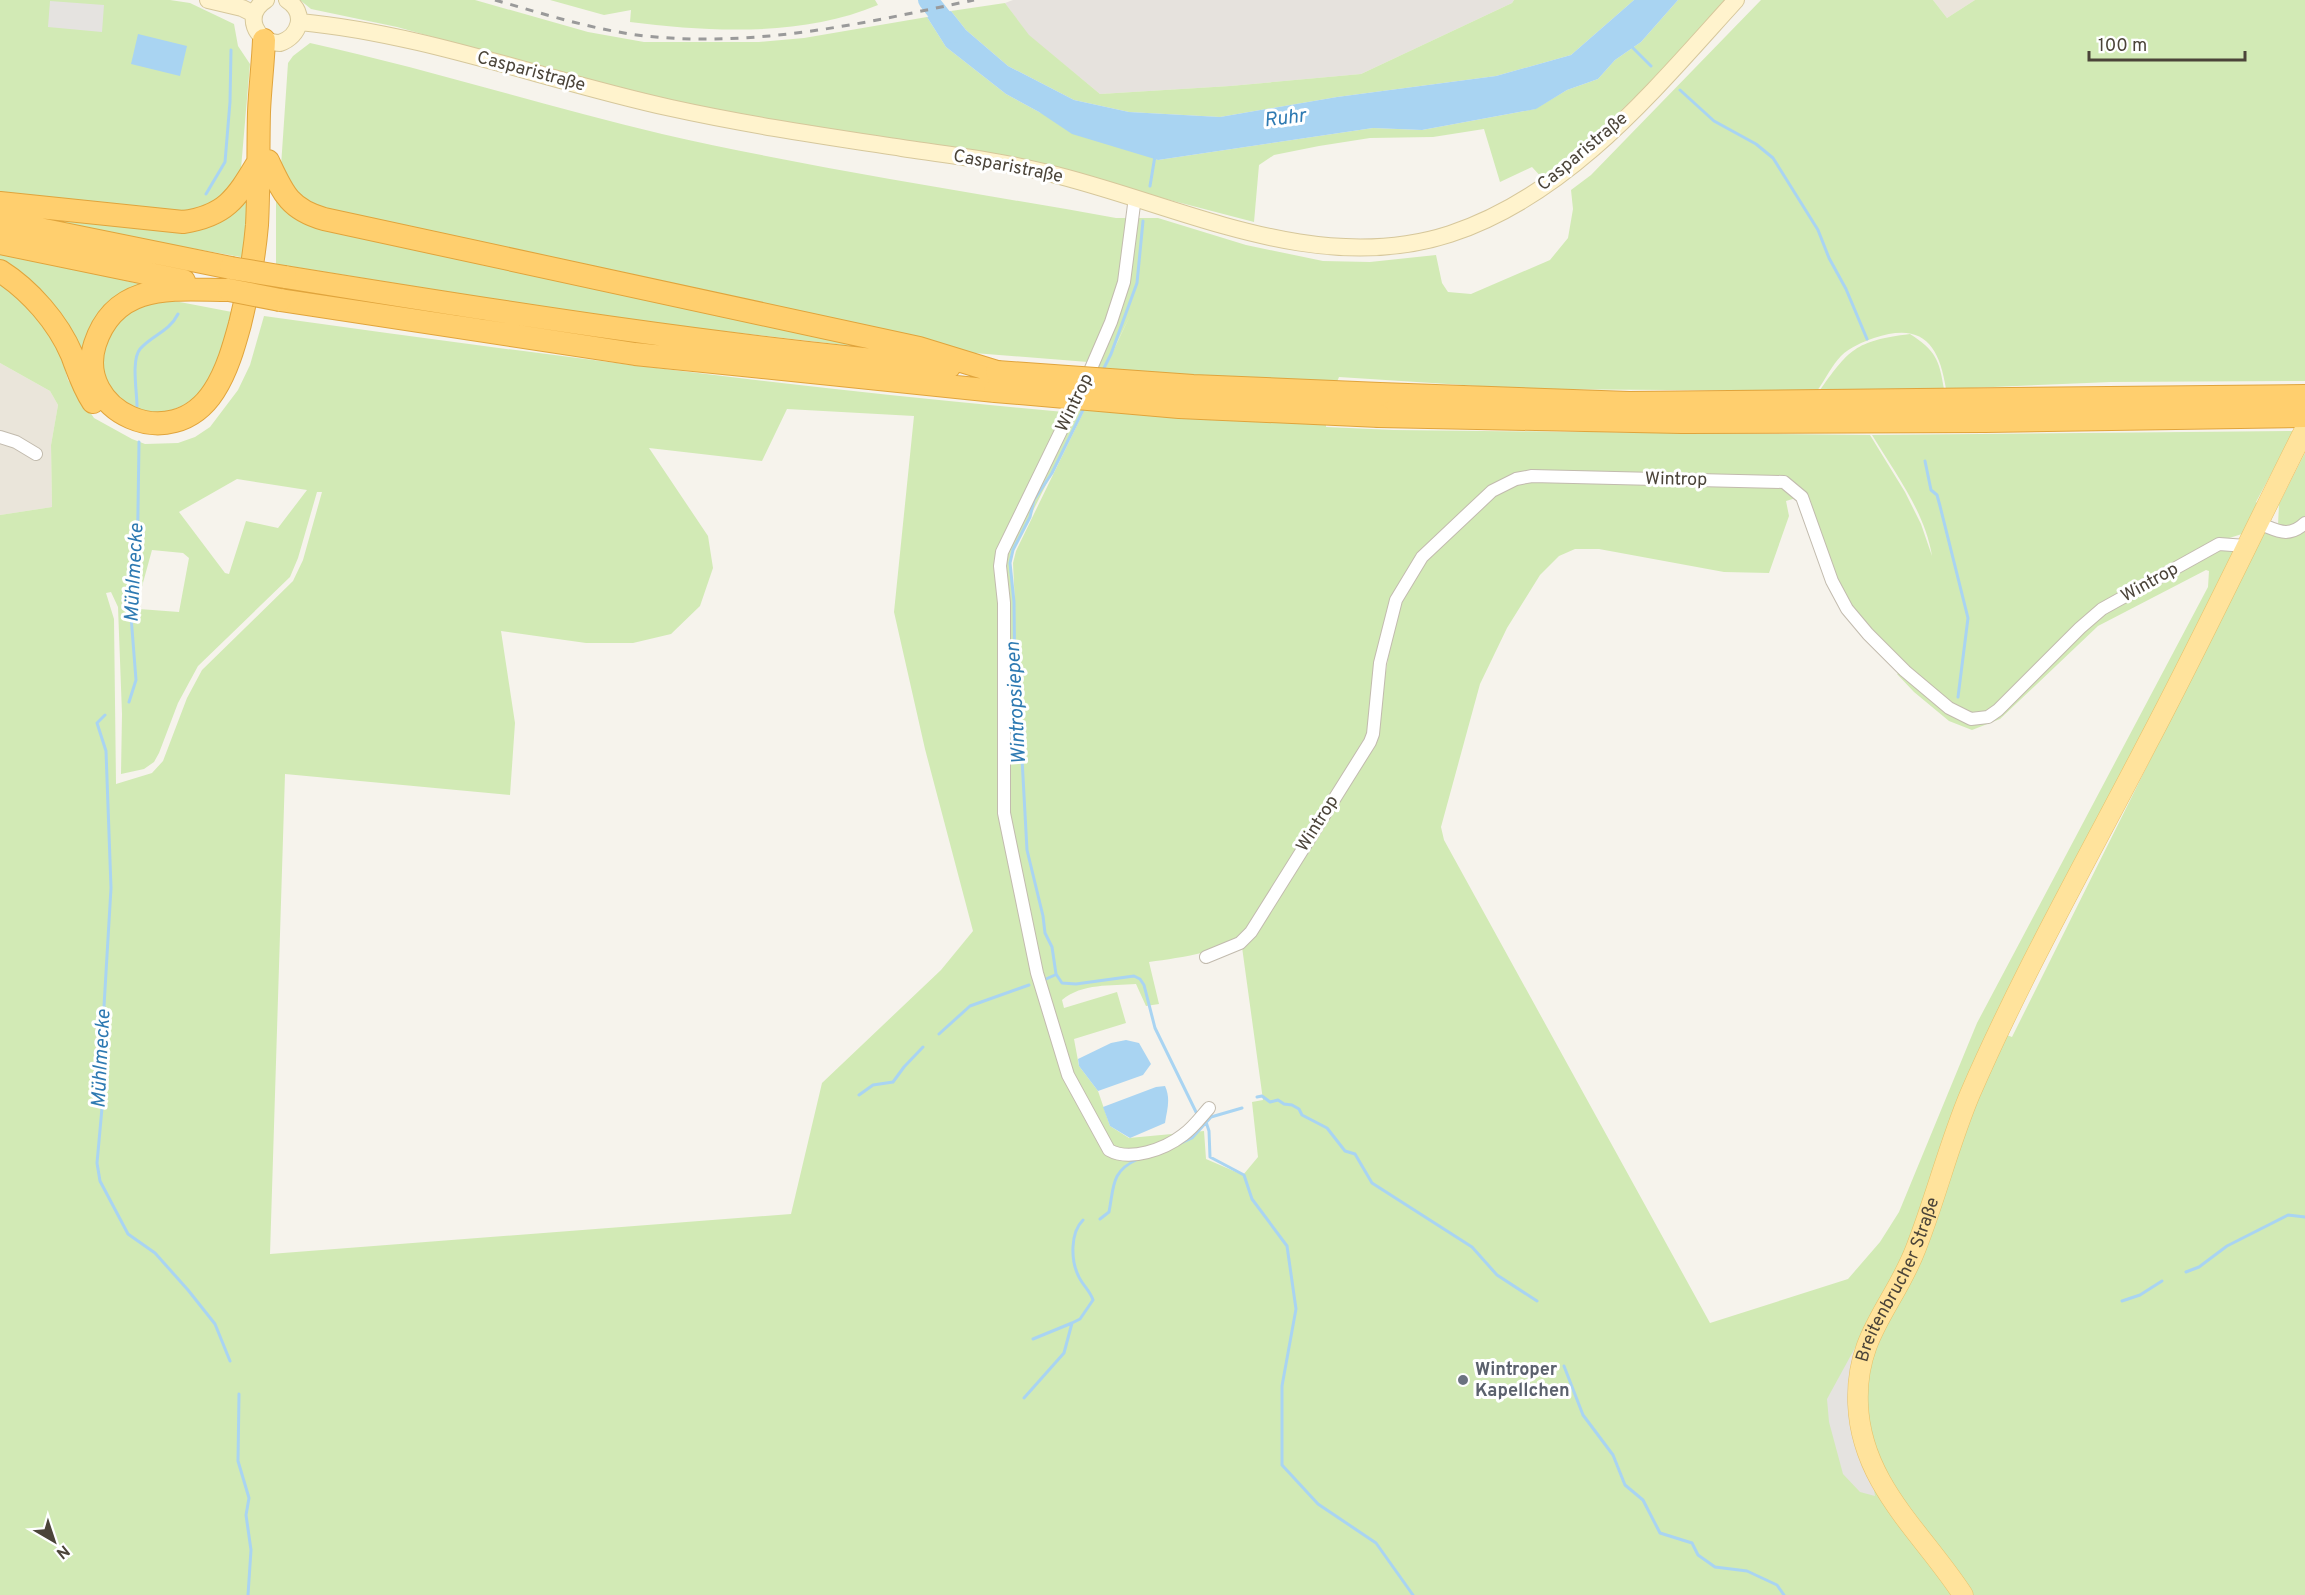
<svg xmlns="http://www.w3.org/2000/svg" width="2305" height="1595" viewBox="0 0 2305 1595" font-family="Overpass,sans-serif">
<rect width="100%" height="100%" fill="#f6f3ec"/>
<path fill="#eae5da" d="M 1933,0 L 1975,0 L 1947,18 Z
M 0,363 L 50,391 L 58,405 L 51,445 L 52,507 L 0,515 Z"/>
<path fill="#e6e2dd" d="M 1013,0 L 1514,0 L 1512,3 L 1361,74 L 1230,86 L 1100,94 L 1028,35 L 1005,3 Z"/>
<path fill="#d2eab5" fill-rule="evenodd" d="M 0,0 L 170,0 L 190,3 L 234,24 L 238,46 L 250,64 L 240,180 L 220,203 L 196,213 L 0,194 Z
M 300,0 L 475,0 L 588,32 L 644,42 L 759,42 L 804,38 L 927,17 L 946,47 L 1006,94 L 1039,112 L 1158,160 L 1373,128 L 1422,130 L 1535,109 L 1567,90 L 1598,79 L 1615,60 L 1641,42 L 1678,0 L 1726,0 C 1669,64 1610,125 1544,180 L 1532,167 L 1500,182 L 1484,129 L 1433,137 L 1370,138 L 1319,146 L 1274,155 L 1259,165 L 1254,222 L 1139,192 L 665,101 L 397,27 L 311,9 Z
M 550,0 L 875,0 L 878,5 C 801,37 711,32 630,22 L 631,10 L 604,15 Z
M 1514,0 L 1634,0 L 1571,55 L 1496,76 L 1337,97 L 1220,117 L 1129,112 L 1074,100 L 1008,66 L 966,30 L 951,11 L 1005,3 L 1029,35 L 1100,94 L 1230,86 L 1361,74 L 1512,3 Z
M 1761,0 L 1933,0 L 1947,18 L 1975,0 L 2305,0 L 2305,381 L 2111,382 L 1946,389 C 1939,344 1922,322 1874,338 C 1863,342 1850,347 1841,356 C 1832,365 1825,380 1817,391 L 1525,389 L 1339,377 L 1326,409 L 1326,427 L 1394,430 L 1870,435 L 1905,492 L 1921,524 L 1932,556 C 1925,512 1895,473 1872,435 L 2294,431 L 2256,502 L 2257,503 L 2242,534 L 2226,539 L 2220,550 L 2232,550 L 2234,555 L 1994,1030 L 2012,1037 L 2200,660 L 2259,537 L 2265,533 L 2282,537 L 2305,527 L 2305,1595 L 0,1595 L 0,515 L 52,507 L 51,445 L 58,405 L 50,391 L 0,363 L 0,279 L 35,308 L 58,345 L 68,380 L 94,418 L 132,439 L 145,444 L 178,443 L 195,437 L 210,427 L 238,390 L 250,365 L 264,316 C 530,353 796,388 1064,412 L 1088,362 L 961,352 L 299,204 L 281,166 L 288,63 L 293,56 L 310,43 C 428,69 544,106 662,134 C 811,168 965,191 1116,218 L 1158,218 L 1246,245 L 1323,261 L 1370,262 L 1436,255 L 1442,283 L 1448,292 L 1471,294 L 1550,260 L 1568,238 L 1573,209 L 1571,190 L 1591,175 ZM 1131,314 L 1016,551 L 1013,563 L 1015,606 L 1010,557 ZM 787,409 L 914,416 L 894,612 L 925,749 L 973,931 L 941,970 L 822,1083 L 791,1214 L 270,1254 L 285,774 L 510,795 L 515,723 L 501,631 L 586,643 L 633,643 L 671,634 L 700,606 L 713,568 L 708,536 L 649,448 L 762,461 ZM 237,479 L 307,490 L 278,528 L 246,521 L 229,574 L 225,573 L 179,512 ZM 1796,484 L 1835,581 L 1852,610 L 1901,663 L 1901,671 L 1897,674 L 1914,692 L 1949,721 L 1972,730 L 2000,719 L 2098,626 L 2206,570 L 2209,571 L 2208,587 L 1977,1023 L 1899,1212 L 1880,1242 L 1848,1279 L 1710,1323 L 1444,840 L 1441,827 L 1480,684 L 1507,628 L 1540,575 L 1559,556 L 1575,549 L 1599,549 L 1724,572 L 1769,573 L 1789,516 L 1786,501 L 1796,498 L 1784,490 ZM 1491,485 L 1417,565 L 1396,611 L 1375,737 L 1242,947 L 1263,1100 L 1252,1102 L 1258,1157 L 1243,1175 L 1206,1159 L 1204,1131 L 1129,1138 L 1110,1126 L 1098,1091 L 1079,1066 L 1074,1039 L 1126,1023 L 1117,992 L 1064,1008 L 1062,1000 C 1082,983 1111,986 1136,984 L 1146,1006 L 1159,1004 L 1149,962 C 1184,957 1223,953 1249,929 L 1370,736 L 1389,607 L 1416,554 ZM 317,492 L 322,492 L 303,560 L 293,581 L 202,670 L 187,698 L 163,761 L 152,773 L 116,784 L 114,619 L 106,593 L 111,592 L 118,607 L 122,714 L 121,774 L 144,769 L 154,762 L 159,753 L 178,703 L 198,666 L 290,577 L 298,558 ZM 152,550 L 183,553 L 189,558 L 179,612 L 139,609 L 141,590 Z
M 252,183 L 246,258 L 0,214 L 176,225 Z
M 276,191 L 287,207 L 870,348 L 687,327 L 568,311 L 276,264 Z
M 0,252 L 149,286 L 127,292 L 86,372 L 70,332 L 52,302 L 0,259 Z
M 164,299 L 232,312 C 225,336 222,365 206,385 C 189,408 160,419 133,410 C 129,409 125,405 122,402 C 97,380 96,338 121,316 C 129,309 153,303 164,299 Z
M 1910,334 C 1936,351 1939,359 1944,389 L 1818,393 C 1849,349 1855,341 1910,334 Z
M 2305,453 L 2305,518 L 2292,528 L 2278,525 L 2279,504 Z"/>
<path fill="#e5e3e0" d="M 50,1 L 104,5 L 102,32 L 48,27 Z
M 1856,1346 L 1853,1363 L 1875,1496 L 1860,1492 L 1843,1474 L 1829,1422 L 1827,1399 Z"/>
<path fill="#a9d4f2" d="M 1634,0 L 1678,0 L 1641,42 L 1615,60 L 1598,79 L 1567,90 L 1536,109 L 1422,130 L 1373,128 L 1158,160 L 1072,134 L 1039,112 L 1006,94 L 946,47 L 927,17 L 951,11 L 966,30 L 1008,66 L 1074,100 L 1129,112 L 1220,117 L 1337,97 L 1496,76 L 1571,55 Z
M 138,34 L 187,46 L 180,76 L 131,64 Z
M 1126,1040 L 1139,1043 L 1151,1064 L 1143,1075 L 1098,1091 L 1079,1066 L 1078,1059 L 1111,1043 Z
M 1165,1086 C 1171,1099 1167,1110 1165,1123 L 1130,1138 L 1110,1126 L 1103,1107 L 1156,1087 Z"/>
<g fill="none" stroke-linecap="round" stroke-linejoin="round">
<path stroke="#a9d4f2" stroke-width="3" d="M 1631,46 L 1651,66
M 1680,90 L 1714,121 L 1756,144 L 1773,158 L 1818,230 L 1829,258 L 1846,289 L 1867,339
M 1150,186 L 1155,156
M 206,194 L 225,162 L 230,102 L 231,50
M 1103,370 L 1111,354 L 1137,283 L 1143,221
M 137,406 C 137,392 131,360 140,349 C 152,335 169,332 178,314
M 1084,408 L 1052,473 L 1034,500 L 1030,517 L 1013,550 L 1010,563 L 1014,602 L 1015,697 L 1020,722 L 1027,850 L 1043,916 L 1045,933 L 1052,947 L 1056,974 L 1062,983 L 1076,984 L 1134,976 L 1140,979 L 1144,985 L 1155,1028 L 1197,1114
M 1925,461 L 1931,490 L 1937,495 L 1940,506 L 1968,618 L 1958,697
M 129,702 L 136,680 L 131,616 L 137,578 L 139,442
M 105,715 L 97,723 L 106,751 L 111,888 L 102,1040 L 102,1108 L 97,1163 L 100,1181 L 128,1234 L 155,1253 L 188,1290 L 215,1324 L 230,1361
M 1046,979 L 1055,975
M 939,1034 L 970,1006 L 1029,985
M 859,1095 L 873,1085 L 893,1082 L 904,1067 L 923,1047
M 1257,1097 L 1262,1096 L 1270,1102 L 1278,1100 L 1284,1104 L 1292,1105 L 1299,1109 L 1302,1115 L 1327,1128 L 1345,1151 L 1355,1154 L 1372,1183 L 1472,1247 L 1497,1275 L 1537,1301
M 1206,1122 L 1209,1131 L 1210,1157 L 1244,1175 L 1252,1199 L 1287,1246 L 1296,1309 L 1282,1386 L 1282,1465 L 1318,1504 L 1376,1543 L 1413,1595
M 1181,1143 L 1192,1138 L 1211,1117 L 1242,1108
M 1100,1219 L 1109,1212 C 1114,1186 1111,1171 1138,1159
M 2186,1272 L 2199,1267 L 2227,1246 L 2288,1215 L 2305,1217
M 2122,1301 L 2140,1295 L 2162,1281
M 1033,1339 L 1072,1323
M 1564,1366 L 1583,1415 L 1613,1455 L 1625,1485 L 1643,1500 L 1660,1533 L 1692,1543 L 1698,1555 L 1715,1567 L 1747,1571 L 1777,1585 L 1784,1595
M 239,1394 L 238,1461 L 249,1498 L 246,1515 L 251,1550 L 248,1595
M 1024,1398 L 1064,1353 L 1072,1323 L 1080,1319 L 1093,1300 C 1090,1290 1082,1285 1078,1275 C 1071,1260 1070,1233 1083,1220"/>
<path stroke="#a9d4f2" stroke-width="20" d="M 928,0 L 954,33"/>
<defs>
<path id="minor" d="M 1086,380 L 1111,322 L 1124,282 L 1135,197
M 1078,396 L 1002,552 L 1000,566 L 1004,603 L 1004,813 L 1037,973 L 1068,1075 L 1109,1150 C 1130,1162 1165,1149 1183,1135 C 1193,1128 1201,1117 1209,1108
M 0,437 L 16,442 L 36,454
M 2258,523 C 2277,530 2288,539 2305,523
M 1206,957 L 1240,943 L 1251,932 L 1370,742 L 1373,734 L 1380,663 L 1396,600 L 1422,557 L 1492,491 L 1516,479 L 1532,476 L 1784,482 L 1802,497 L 1832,581 L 1847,609 L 1868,634 L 1905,671 L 1949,708 L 1971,719 L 1988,717 L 1998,710 L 2080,628 L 2102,609 L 2219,544 L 2246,546"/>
<path id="secondary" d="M 208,0 L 242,8 L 254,14
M 266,0 C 243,14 255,43 280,43 C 300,36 307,13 287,0
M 300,22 C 426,34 547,81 671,108 C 748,125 824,136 902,148 C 950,155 1000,161 1048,173 C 1178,204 1314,278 1450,234 C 1569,195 1654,90 1736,0"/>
<g id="primary">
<path id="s1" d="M 1963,1595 C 1923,1533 1861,1484 1858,1404 C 1855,1335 1894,1306 1916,1248 C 1936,1197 1949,1144 1970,1094 C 2022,974 2087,860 2147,744 C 2202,640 2252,534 2305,429"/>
</g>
<path id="motorway" d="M 268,161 C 283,193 289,209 324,219 L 919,348 L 997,372
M 0,203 L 183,222 C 225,216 236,199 257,164
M 0,221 L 231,268
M 0,243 L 184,281
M 0,271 C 30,290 58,322 72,355 C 78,371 83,387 93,402
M 285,277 C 506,313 727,348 949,367
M 229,290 C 176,290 116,280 95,344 C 74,410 171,458 214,391 C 227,371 234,346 240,324 C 248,291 254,259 257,225 C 259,188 258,150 259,112 C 260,88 263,64 264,40
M 280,300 L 635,354 L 995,391
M 1380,394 L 1629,403 L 2305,396
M 1379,416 L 1682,422 L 1985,421 L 2305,416"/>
</defs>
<use href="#minor" stroke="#c2bbae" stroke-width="14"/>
<use href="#secondary" stroke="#d6c79b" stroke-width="18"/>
<use href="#primary" stroke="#e6c16a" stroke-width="21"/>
<use href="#motorway" stroke="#e0a43c" stroke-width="24"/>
<use href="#minor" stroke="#fff" stroke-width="12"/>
<use href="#secondary" stroke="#fff3cd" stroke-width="16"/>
<use href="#primary" stroke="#ffe39c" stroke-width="20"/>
<use href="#motorway" stroke="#ffcf6e" stroke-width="22"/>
<path stroke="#9a9a9a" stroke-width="3" stroke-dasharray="8 8" stroke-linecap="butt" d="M 495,0 C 544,14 594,30 645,36 C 757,48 865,23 974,0"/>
<defs>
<path id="motorway-bridge" d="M 231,268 L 285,277
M 229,290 L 280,300
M 997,372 L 1193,386 L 1380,394
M 995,391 L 1179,407 L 1379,416"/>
</defs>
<use href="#motorway-bridge" stroke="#e0a43c" stroke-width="24" stroke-linecap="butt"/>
<use href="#motorway-bridge" stroke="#ffcf6e" stroke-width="22"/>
</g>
<circle fill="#6b7280" stroke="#fff" stroke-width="2" cx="1463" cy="1380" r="6"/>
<g text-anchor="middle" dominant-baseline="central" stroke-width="6" stroke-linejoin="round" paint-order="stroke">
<g font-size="18" fill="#4b4439" stroke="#fff">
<text transform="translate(531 72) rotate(15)">Casparistraße</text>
<text transform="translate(1583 152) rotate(-40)">Casparistraße</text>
<text transform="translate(1008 167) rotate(11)">Casparistraße</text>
<text transform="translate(1075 403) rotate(-64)">Wintrop</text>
<text transform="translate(1676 480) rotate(1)">Wintrop</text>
<text transform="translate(2150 583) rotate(-29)">Wintrop</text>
<text transform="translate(1318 824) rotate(-58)">Wintrop</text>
<text stroke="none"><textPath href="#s1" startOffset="354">Breitenbrucher Straße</textPath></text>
</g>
<g font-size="18" font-weight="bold" fill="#5b616d" stroke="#fff" text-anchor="start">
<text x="1475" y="1370">Wintroper<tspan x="1475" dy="21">Kapellchen</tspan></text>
</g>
<g font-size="20" font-style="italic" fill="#2e7ab2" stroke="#fff">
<text transform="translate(1285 119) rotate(-7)">Ruhr</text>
<text transform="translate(135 573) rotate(-87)">Mühlmecke</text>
<text transform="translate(1017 703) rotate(-93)">Wintropsiepen</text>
<text transform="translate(102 1059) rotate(-87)">Mühlmecke</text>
</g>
</g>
<g transform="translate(54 1541) rotate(141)" stroke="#ffffff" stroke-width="4.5" paint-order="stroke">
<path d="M0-4.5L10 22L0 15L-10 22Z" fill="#4b4439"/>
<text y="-9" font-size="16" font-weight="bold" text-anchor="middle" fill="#4b4439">N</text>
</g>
<path d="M2089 51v9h156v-9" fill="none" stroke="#4b4439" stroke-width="3"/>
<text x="2098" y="51" font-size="18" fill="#4b4439" stroke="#ffffff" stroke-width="4.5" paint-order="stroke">100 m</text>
</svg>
